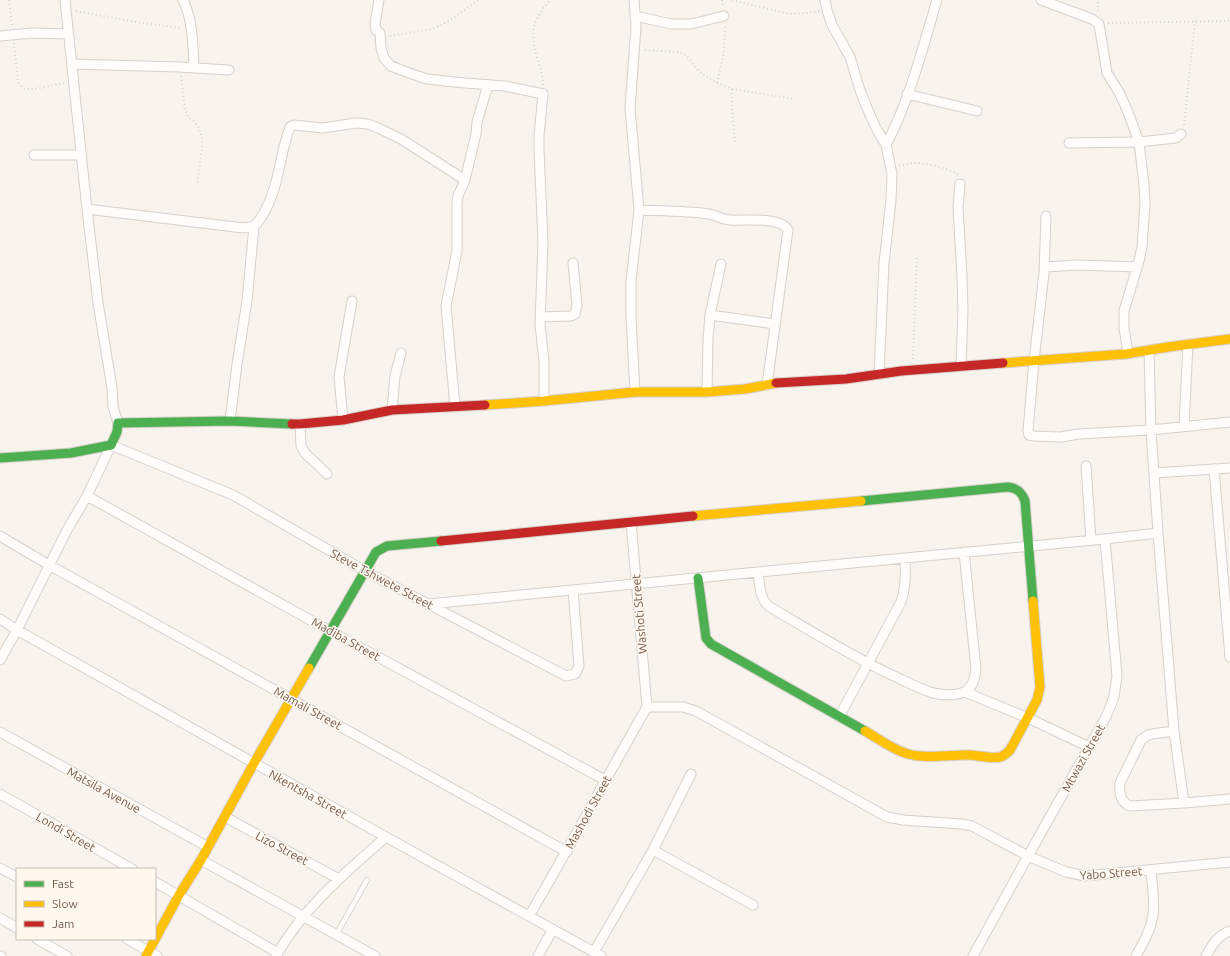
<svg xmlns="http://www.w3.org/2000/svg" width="1230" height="956" viewBox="0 0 1230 956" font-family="Ubuntu,sans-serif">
<rect width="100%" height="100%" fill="#f8f3ed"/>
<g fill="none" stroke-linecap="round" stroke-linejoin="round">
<defs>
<path id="lane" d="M 336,935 L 367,880"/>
<path id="street" d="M 65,0 L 87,209 L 98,303 L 112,388 L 113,407 L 118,423
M 183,0 C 193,20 193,46 194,67
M 379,0 L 375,24 L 376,30 L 380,33 L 381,48 L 384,58 L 391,66 L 409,73 L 427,79 L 465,83 L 505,86 L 543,94 L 539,135 L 539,150 L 543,242 L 540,324 L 544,362 L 544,401
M 634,0 L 636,27 L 630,108 L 639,210 L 631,281 L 631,317 L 635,392
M 825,0 L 827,10 L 832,25 L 850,57 L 860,90 L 867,108 L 876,128 L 886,145 L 892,174 L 891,200 L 884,263 L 879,374
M 1041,0 L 1092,19 L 1099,24 L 1107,73 L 1120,94 L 1128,112 L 1139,142 L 1144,185 L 1145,203 L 1142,247 L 1139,261 L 1124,311 L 1124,328 L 1128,353
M 635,16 L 671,24 L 691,24 L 724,16
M 0,36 L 32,33 L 68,34
M 72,64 L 179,67 L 229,70
M 907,94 L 977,111
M 1069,143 L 1139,142 L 1176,138 L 1181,134
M 886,145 C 909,102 923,47 937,0
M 34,155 L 81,155
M 960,184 L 958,207 L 962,276 L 963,311 L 961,366
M 87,209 L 227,226 C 235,227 248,230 255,225 C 259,222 261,217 264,213 C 280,184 279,156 290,127 L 294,125 L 323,128 L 356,123 L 368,124 L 378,128 L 401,139 L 465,180
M 639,210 C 663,211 686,211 709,214 C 717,215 723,220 730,220 C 743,221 781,216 788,230 L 767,385
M 1046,216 L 1044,273 L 1034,361 L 1028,431 L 1029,435 L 1034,436 L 1061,437 L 1078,434 L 1151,430 L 1230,422
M 1045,267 L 1077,265 L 1137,267
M 710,315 L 775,324
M 540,317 L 571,316 L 575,314 L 577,305 L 573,263
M 1149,350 L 1151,430 L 1158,533 L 1174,731 L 1184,803
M 707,392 L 708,339 L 710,315 L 721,264
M 455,407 L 446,306 L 457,251 L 457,203 L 458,196 L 465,180 L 476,134 L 477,122 L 488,85
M 392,410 L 395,376 L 401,353
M 343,420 L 339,377 L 352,301
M 230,421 L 237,364 L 247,301 L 254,226
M 300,424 L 301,446 L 305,453 L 327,474
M 1184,426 L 1188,344
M 1086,466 L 1091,540
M 1214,469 L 1230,657
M 1154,473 L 1230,468
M 87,496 L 330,631 L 605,780
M 631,522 L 647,707
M 0,536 L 49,565 L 567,852
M 758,572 C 760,585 759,599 770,607 C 811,631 851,656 894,676 C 907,682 920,689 933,693 C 943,695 955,696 964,692 C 973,688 975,678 976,669 L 964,552
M 429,604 L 758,572 L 1105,539 L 1158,533
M 0,619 L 17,630 L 386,837 L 601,956
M 0,660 L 17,630 L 67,530 L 87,496 L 111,445 L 233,495 L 365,571 L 566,676 L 575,674 L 579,666 L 573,590
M 965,692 L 1028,718 L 1089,747
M 647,707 L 683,707 L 696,711 L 887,817 L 903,820 L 962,824 L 972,826 L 1028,856 L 1066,872 L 1085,876 L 1230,862
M 839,717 L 901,602 C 906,587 906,574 905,559
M 1174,731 L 1152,734 L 1148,735 L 1141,740 L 1120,783 C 1119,793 1120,802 1130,806 L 1184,803 L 1230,799
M 0,732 L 208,847
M 0,794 L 132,869
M 225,817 L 339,879
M 653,850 L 753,905
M 201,860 L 375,956
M 0,868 L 17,877
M 155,882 L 278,953
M 529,916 C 570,847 607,776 647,707
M 0,918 L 17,928
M 37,939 L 67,956
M 127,939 L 157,956
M 594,952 L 653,850 L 691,774
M 0,956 L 1,956
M 276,956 C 303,908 345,873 386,837
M 538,956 L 553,929
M 973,956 L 1028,856 L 1106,717 L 1114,697 L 1117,676 L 1105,539
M 1136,956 C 1143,943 1151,930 1153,915 C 1155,901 1152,885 1151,870
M 1206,956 C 1212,945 1218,935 1230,931"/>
<path id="fast" d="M 0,458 L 71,453 L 111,445 L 117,432 L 118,423 L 230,421 L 292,424
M 861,501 L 1008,487 C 1017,488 1022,492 1025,501 L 1033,601
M 698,578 L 706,638 L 711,644 L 865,731
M 309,668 L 376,552 L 387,546 L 441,541"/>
<path id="slow" d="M 1003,363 L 1126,354 L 1168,347 L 1230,339
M 485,405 L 544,401 L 635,392 L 707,392 L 745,389 L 776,383
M 693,516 L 861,501
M 865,731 C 879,739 893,750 908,754 C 927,759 947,755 967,755 C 978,755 989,759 1000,757 C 1004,756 1007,753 1010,750 L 1037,700 L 1040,687 L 1033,601
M 146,956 L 179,895 L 201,860 L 254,763 L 309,668"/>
<path id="jam" d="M 776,383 L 846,379 L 901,371 L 1003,363
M 292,424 L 300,424 L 343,420 L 392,410 L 485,405
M 441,541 L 693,516"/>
</defs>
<use href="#lane" stroke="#d7d0cb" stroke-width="6"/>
<use href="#street" stroke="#d7d0cb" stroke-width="11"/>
<use href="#fast" stroke="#d7d0c9" stroke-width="11"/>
<use href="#slow" stroke="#d7d0c9" stroke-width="11"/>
<use href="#jam" stroke="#d7d0c9" stroke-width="11"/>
<path stroke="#d8d1cc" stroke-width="2" stroke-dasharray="1 3" stroke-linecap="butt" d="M 9,0 L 12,25
M 722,0 L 723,7
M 732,0 L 790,14 L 808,13 L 819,11
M 76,11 L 142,23 L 174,27 L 182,29
M 1098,11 L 1098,0
M 1108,23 L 1230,21
M 390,36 L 432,29 L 449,21 L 478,0
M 14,43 L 18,82 C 20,85 22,88 25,89 C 33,91 56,84 65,83
M 645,50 L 678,52 L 686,55 L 699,71 L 705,76 L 717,83 L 732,89 L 795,99
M 181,76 L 185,110 L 188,117 L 195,122 L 199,128 L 202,137 L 202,148 L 197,185
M 717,83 L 724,52 L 725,25
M 543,85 C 543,74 539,65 536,54 C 530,30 534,19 550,0
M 732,89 L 732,109 L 735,142
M 1184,125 L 1195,21
M 899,166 C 904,165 910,163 915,163 C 926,163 950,168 958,175
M 913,359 L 917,255"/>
<use href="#lane" stroke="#fefdfc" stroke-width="4.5"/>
<use href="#street" stroke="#fefdfc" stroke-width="9"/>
<use href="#fast" stroke="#4caf50" stroke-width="9"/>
<use href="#slow" stroke="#ffc107" stroke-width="9"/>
<use href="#jam" stroke="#c62828" stroke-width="9"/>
</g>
<g text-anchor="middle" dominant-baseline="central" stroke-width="3" stroke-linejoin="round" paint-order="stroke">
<g font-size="12" fill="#755b4d" stroke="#fef8ef">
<text transform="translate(382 579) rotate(28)">Steve Tshwete Street</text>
<text transform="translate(639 614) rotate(-95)">Washoti Street</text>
<text transform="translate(346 639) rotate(29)">Madiba Street</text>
<text transform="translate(308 708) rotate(29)">Mamali Street</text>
<text transform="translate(1083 758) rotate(-61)">Mtwazi Street</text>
<text transform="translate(104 790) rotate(29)">Matsila Avenue</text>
<text transform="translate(308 794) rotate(29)">Nkentsha Street</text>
<text transform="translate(588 812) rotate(-61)">Mashodi Street</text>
<text transform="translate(66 832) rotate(30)">Londi Street</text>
<text transform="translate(282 848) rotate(28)">Lizo Street</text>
<text transform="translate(1111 873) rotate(-4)">Yabo Street</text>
</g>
</g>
<rect x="16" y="868" width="140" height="72" fill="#fef8ef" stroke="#c7b9ae"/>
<rect x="24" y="881" width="20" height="6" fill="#4caf50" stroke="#c7b9ae"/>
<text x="52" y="888" font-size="12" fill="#755b4d">Fast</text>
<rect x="24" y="901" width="20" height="6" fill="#ffc107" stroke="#c7b9ae"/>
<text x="52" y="908" font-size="12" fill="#755b4d">Slow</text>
<rect x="24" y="921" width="20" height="6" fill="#c62828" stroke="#c7b9ae"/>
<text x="52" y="928" font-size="12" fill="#755b4d">Jam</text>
</svg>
